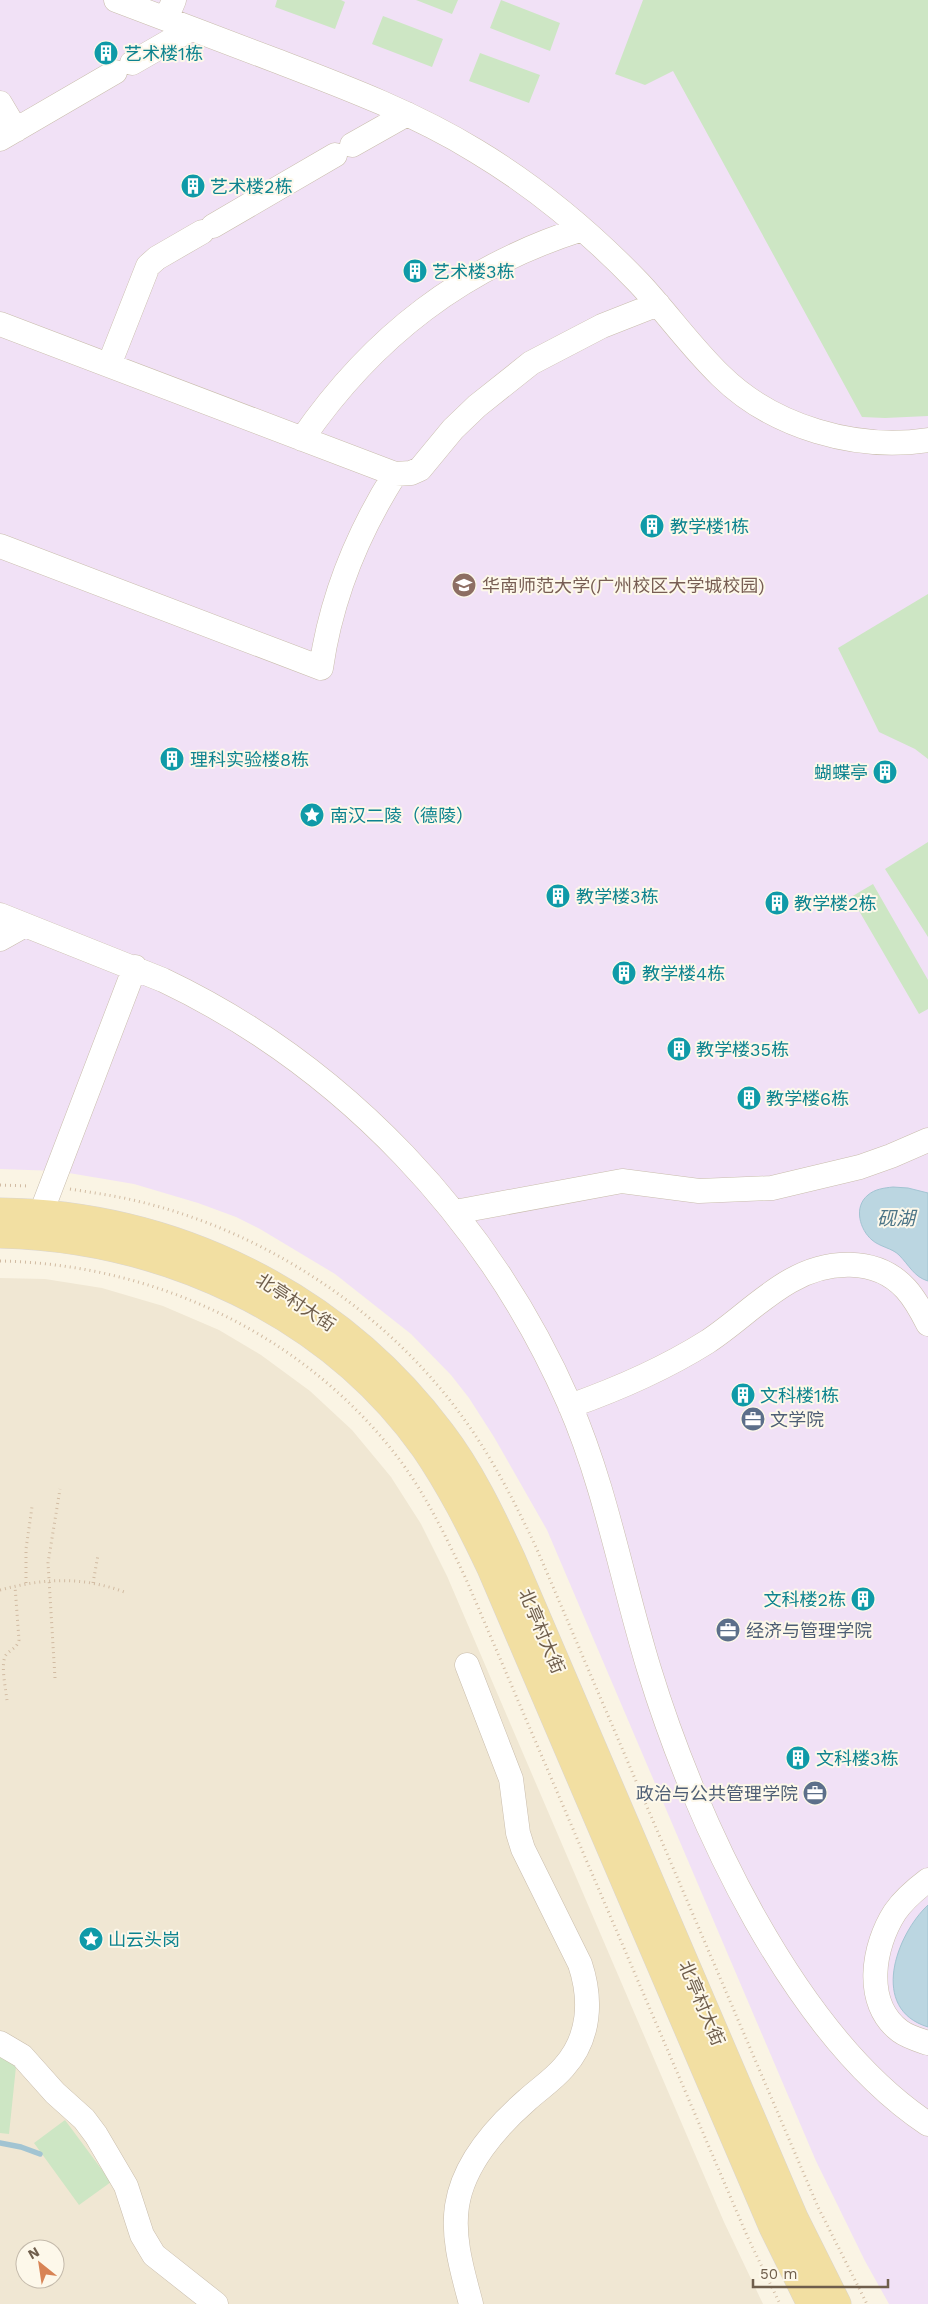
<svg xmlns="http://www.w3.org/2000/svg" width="928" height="2304" viewBox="0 0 928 2304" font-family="'Work Sans','Noto Sans SC',sans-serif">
<rect width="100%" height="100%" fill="#faf4e4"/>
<path fill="#f0e7d3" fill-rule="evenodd" d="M 0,1278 L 45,1279 L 102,1288 L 163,1306 L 219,1330 L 261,1355 L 310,1391 L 352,1430 L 391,1477 L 421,1524 L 447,1576 L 724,2222 L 763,2304 L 0,2304 ZM 25,2249 L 55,2249 L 55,2279 L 25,2279 Z"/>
<path fill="#f1e1f6" d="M 0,0 L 928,0 L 928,2304 L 889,2304 L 865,2261 L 816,2161 L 547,1530 L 494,1437 L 469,1398 L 451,1375 L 411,1334 L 335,1274 L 260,1229 L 236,1217 L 198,1203 L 134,1184 L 57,1171 L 0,1169 Z"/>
<path fill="#cde6c4" d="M 277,0 L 341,0 L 345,2 L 335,29 L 275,7 Z
M 416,0 L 458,0 L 452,14 Z
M 501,0 L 560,23 L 550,51 L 490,28 Z
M 643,0 L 928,0 L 928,416 L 885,418 L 862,417 L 673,71 L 645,85 L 615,74 Z
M 383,16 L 443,39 L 432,67 L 372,44 Z
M 480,53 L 540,75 L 529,103 L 469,81 Z
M 928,594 L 928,759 L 915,749 L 879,732 L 838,648 Z
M 928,842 L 928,937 L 885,869 Z
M 873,884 L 928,980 L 928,1009 L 919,1014 L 851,897 Z
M 0,2056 L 17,2057 L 9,2134 L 0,2133 Z
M 65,2120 L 111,2182 L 79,2205 L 34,2143 Z"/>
<path fill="#bbd6e1" stroke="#a2c4d2" d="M 893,1187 L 908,1188 L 928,1193 L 928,1281 C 914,1277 909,1265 899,1255 C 892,1248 880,1247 872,1240 C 860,1230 853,1207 868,1195 C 875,1189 884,1188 893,1187 Z
M 928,1905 L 928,2027 C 869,2009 896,1935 928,1905 Z"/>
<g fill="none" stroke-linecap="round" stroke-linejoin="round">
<path stroke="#a2c4d2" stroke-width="5.5" d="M 0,2143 L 21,2147 L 40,2154"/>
<defs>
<path id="minor" d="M 116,0 C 170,20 223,41 277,61 C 345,87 414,113 476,151 C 536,187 591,233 639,283 C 667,313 691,347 721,376 C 773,427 856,451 928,440
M 166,19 L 174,0
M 132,63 L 191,29
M 0,103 L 16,130
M 0,139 L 115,72
M 352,145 L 407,114
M 213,226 L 335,155
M 0,324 L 395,474 C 357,534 331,598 321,668 L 0,546
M 109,365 L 148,266 L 157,258 L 202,232
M 302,439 C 373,336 463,267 582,229
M 395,474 L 411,473 L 420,469 L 453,429 L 477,406 L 531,363 L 602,326 L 658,304
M 0,915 L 163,980 C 344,1066 489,1220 569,1403 C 606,1488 622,1581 649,1669 C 695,1820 794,2035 928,2124
M 0,939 L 25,925
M 455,1212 L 622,1181 L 699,1191 L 772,1188 L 860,1167 L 891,1156 L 928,1140
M 41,1213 L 135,967
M 570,1406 C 618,1389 664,1369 707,1342 C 736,1323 760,1298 790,1281 C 826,1260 876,1256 906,1289 C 915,1299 922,1312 928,1324
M 467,1665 L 511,1779 L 518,1833 L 523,1849 L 580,1964 C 592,2000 590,2038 564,2067 C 553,2080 539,2089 527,2100 C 496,2127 463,2165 457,2206 C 452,2239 463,2273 471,2304
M 928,1880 C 916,1889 904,1899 895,1912 C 873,1946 863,2003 900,2031 C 908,2037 919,2040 928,2043
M 0,2043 L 22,2056 L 55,2093 L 84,2119 L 96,2135 L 126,2186 L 142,2235 L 154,2255 L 216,2304"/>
<path id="major" d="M 0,1212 C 173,1214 337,1294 441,1433 C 470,1471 491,1515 511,1558 L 794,2218 L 837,2304
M 0,1234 C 164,1238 328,1312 425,1448 C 451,1486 471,1526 491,1568 L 773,2227 L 811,2304"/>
</defs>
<use href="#minor" stroke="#c9bdac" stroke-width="25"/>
<use href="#major" stroke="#dad5d0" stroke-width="29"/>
<path stroke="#d1bba2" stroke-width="3" stroke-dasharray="1 4" stroke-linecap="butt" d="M 0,1185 L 29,1186
M 70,1189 C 94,1193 118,1196 141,1202 C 268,1233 388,1313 464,1419 C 493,1459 515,1503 536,1547 L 818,2207 L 867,2304
M 0,1261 C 156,1264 308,1336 402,1463 C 428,1499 447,1539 466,1579 L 748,2238 L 780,2304
M 26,1583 L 26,1549 L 32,1507
M 93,1583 L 98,1555
M 0,1590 C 45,1578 83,1576 127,1593
M 55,1678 L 48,1563 L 60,1489
M 7,1700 C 6,1690 0,1663 6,1655 C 11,1649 17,1648 19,1640 L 15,1586"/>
<use href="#minor" stroke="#fff" stroke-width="24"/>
<use href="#major" stroke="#f2dfa2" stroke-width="28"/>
</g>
<defs>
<symbol id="building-disc" viewBox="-11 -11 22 22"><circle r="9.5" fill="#0f9aa8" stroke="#fdf8ea"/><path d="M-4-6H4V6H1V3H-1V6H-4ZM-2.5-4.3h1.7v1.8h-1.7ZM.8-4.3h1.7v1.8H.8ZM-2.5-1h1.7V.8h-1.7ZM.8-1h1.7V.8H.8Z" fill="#fff"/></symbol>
<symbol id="university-disc" viewBox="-11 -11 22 22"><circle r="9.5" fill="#8d6e63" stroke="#fdf8ea"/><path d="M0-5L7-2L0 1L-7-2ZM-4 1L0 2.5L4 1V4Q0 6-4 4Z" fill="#fff"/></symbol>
<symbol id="sight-disc" viewBox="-11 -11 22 22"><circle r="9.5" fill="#0f9aa8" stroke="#fdf8ea"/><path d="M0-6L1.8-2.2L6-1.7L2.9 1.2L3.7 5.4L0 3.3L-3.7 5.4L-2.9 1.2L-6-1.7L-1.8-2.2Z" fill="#fff"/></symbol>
<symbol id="office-disc" viewBox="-11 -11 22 22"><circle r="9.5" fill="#5c6f8a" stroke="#fdf8ea"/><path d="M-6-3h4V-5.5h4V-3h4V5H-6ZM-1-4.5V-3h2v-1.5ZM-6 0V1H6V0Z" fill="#fff"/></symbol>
</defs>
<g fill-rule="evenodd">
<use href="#building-disc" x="92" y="39" width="28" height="28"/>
<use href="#building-disc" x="179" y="172" width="28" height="28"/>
<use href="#building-disc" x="401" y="257" width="28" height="28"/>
<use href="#building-disc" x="638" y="512" width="28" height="28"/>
<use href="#university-disc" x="450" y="571" width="28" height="28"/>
<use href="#building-disc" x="158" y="745" width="28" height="28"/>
<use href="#building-disc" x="871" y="758" width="28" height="28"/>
<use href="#sight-disc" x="298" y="801" width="28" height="28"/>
<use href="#building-disc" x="544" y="882" width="28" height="28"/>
<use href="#building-disc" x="763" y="889" width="28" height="28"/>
<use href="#building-disc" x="610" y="959" width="28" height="28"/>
<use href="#building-disc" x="665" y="1035" width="28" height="28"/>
<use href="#building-disc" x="735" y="1084" width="28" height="28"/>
<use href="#building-disc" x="729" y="1381" width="28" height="28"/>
<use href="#office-disc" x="739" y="1405" width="28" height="28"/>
<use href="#building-disc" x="849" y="1585" width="28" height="28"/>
<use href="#office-disc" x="714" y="1616" width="28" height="28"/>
<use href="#building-disc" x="784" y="1744" width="28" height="28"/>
<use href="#office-disc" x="801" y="1779" width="28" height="28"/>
<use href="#sight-disc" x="77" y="1925" width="28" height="28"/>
</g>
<g text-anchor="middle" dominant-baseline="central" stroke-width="4" stroke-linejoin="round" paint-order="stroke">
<g font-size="18" fill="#0d838f" stroke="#fdf8ea" text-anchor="start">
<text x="124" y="53">艺术楼1栋</text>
<text x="210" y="186">艺术楼2栋</text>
<text x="432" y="271">艺术楼3栋</text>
<text x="670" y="526">教学楼1栋</text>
<text x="190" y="759">理科实验楼8栋</text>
<text x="868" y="772" text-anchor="end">蝴蝶亭</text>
<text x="330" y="815">南汉二陵（德陵）</text>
<text x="576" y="896">教学楼3栋</text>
<text x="794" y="903">教学楼2栋</text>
<text x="642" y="973">教学楼4栋</text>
<text x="696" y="1049">教学楼35栋</text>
<text x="766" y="1098">教学楼6栋</text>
<text x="760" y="1395">文科楼1栋</text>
<text x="846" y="1599" text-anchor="end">文科楼2栋</text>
<text x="816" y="1758">文科楼3栋</text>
<text x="108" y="1939">山云头岗</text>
</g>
<g font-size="18" fill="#785e54" stroke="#fdf8ea" text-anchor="start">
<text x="482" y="585">华南师范大学(广州校区大学城校园)</text>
</g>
<g font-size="18" fill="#6f5e4c" stroke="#fdf8ea">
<text transform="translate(296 1302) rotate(33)">北亭村大街</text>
<text transform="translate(542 1631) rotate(67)">北亭村大街</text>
<text transform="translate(702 2003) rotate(67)">北亭村大街</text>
</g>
<g font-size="18" fill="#4e5e75" stroke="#fdf8ea" text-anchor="start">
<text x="770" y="1419">文学院</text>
<text x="746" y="1630">经济与管理学院</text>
<text x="798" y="1793" text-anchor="end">政治与公共管理学院</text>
</g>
<g font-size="19" font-style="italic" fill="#4c7587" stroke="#fdf8ea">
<text x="896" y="1218">砚湖</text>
</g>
</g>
<g transform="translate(40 2264) rotate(330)"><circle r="24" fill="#fdf8ea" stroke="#c4baab"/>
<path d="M0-4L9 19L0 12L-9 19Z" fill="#d88455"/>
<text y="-8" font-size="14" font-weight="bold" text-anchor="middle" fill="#6f5e4c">N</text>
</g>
<path d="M753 2279v8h135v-8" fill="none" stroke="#6f5e4c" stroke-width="2.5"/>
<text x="760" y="2279" font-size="15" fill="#6f5e4c" stroke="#fdf8ea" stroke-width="4" paint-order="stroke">50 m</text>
</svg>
